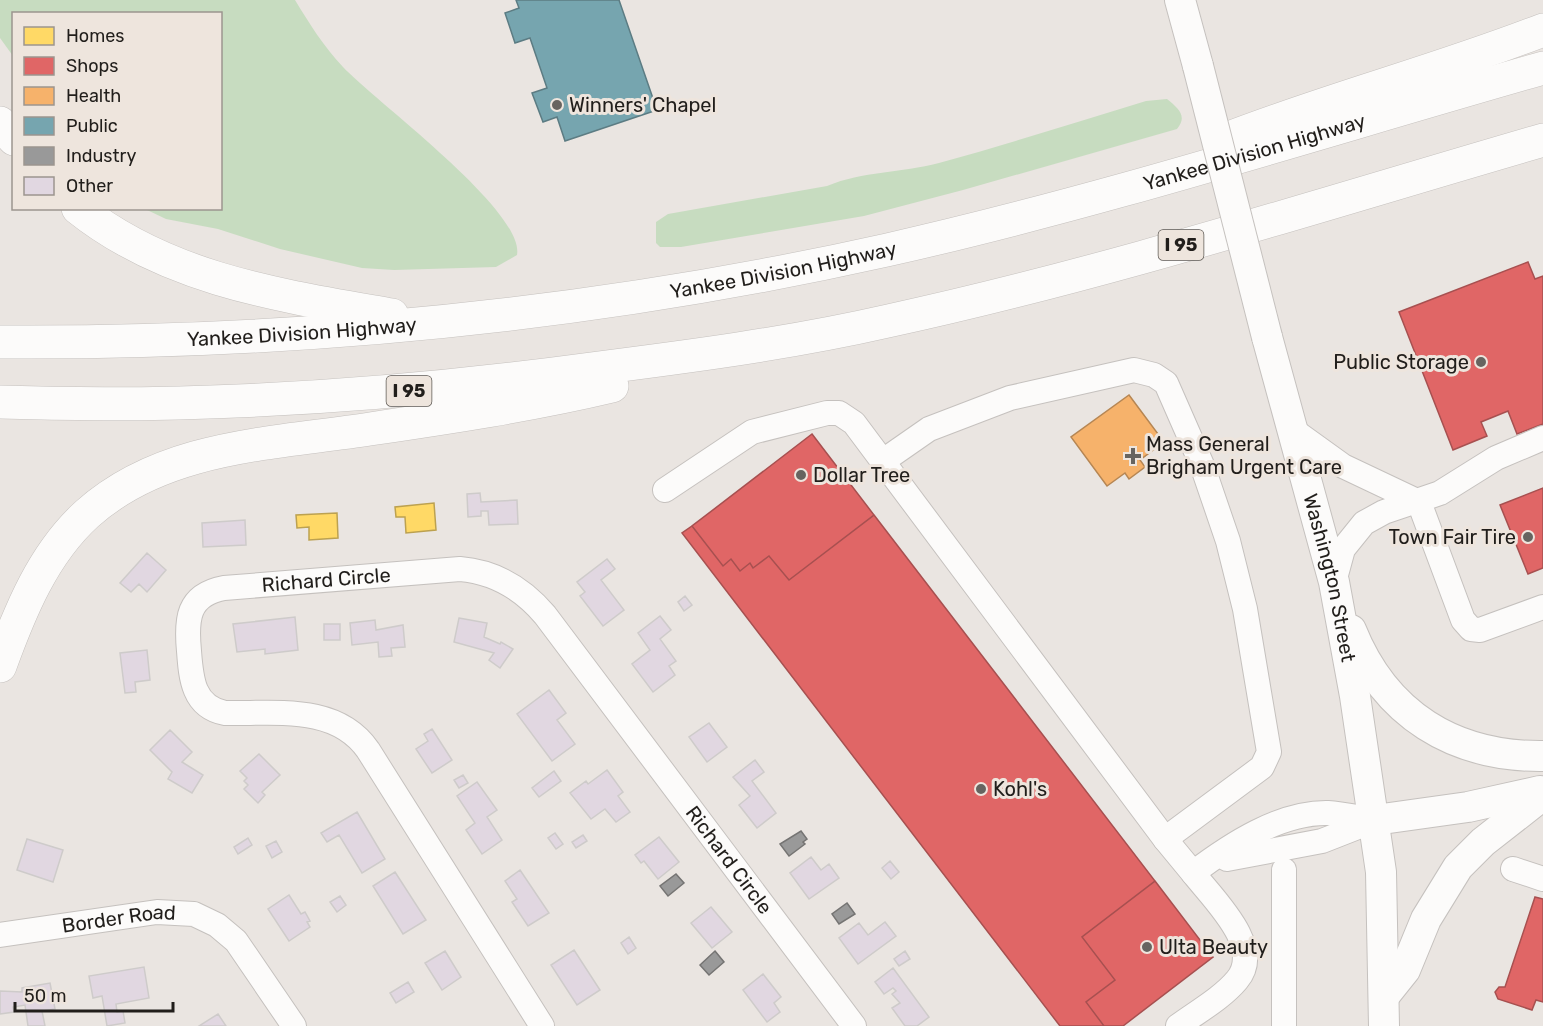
<svg xmlns="http://www.w3.org/2000/svg" width="1543" height="1026" viewBox="0 0 1543 1026" font-family="Rubik,sans-serif">
<rect width="100%" height="100%" fill="#eae5e1"/>
<path fill="#c7dcc0" d="M 0,0 L 295,0 C 309,23 324,47 343,67 C 376,102 525,211 517,255 L 496,267 L 394,270 L 362,268 L 280,249 L 218,229 L 166,219 L 145,209 L 220,208 L 220,14 L 14,14 L 13,56 L 0,38 Z
M 1167,99 C 1178,108 1188,116 1177,129 L 963,190 L 864,216 L 681,247 L 660,247 L 656,243 L 656,222 L 668,214 L 827,186 C 863,171 901,173 939,163 C 1008,144 1077,122 1146,101 Z"/>
<path fill="#ffd966" stroke="#bca150" stroke-width="1.5" d="M 434,503 L 436,530 L 406,533 L 405,517 L 396,517 L 395,507 Z
M 337,513 L 338,538 L 309,540 L 309,527 L 297,528 L 296,515 Z"/>
<path fill="#e06666" stroke="#a75050" stroke-width="1.5" d="M 1528,262 L 1535,279 L 1543,276 L 1543,424 L 1517,434 L 1508,411 L 1481,422 L 1487,436 L 1453,450 L 1399,312 Z
M 812,434 L 874,515 L 789,580 L 769,556 L 753,568 L 750,563 L 740,571 L 731,559 L 723,566 L 692,526 Z
M 1543,488 L 1543,568 L 1528,574 L 1500,505 Z
M 874,515 L 1155,881 L 1082,937 L 1115,980 L 1086,1002 L 1104,1026 L 1060,1026 L 682,533 L 692,526 L 723,566 L 731,559 L 740,571 L 750,563 L 753,568 L 769,556 L 789,580 Z
M 1155,881 L 1213,957 L 1123,1026 L 1104,1026 L 1086,1002 L 1115,980 L 1082,937 Z
M 1535,897 L 1543,899 L 1543,1002 L 1536,1000 L 1532,1010 L 1498,999 L 1495,992 L 1499,987 L 1505,987 Z"/>
<path fill="#f6b26b" stroke="#b68653" stroke-width="1.5" d="M 1129,395 L 1164,442 L 1140,460 L 1145,467 L 1129,479 L 1125,473 L 1107,486 L 1071,437 Z"/>
<path fill="#76a5af" stroke="#5c7c83" stroke-width="1.5" d="M 516,0 L 619,0 L 657,110 L 565,141 L 557,117 L 543,122 L 532,93 L 547,88 L 530,38 L 515,43 L 505,13 L 519,8 Z"/>
<path fill="#999" stroke="#757473" stroke-width="1.5" d="M 801,831 L 807,839 L 803,842 L 805,844 L 789,856 L 780,844 Z
M 676,874 L 684,883 L 668,896 L 660,886 Z
M 847,903 L 855,914 L 839,924 L 832,914 Z
M 715,951 L 724,962 L 709,975 L 700,965 Z"/>
<path fill="#e1d7e1" stroke="#cecbca" stroke-width="1.5" d="M 480,493 L 481,502 L 517,500 L 518,524 L 489,525 L 488,511 L 481,511 L 481,516 L 468,517 L 467,494 Z
M 245,520 L 246,545 L 203,547 L 202,523 Z
M 147,553 L 166,570 L 147,592 L 139,584 L 131,592 L 120,583 Z
M 607,559 L 615,569 L 601,580 L 624,610 L 603,626 L 580,596 L 585,592 L 577,582 Z
M 685,596 L 692,605 L 684,611 L 678,602 Z
M 660,616 L 671,630 L 660,639 L 676,661 L 669,666 L 675,675 L 653,692 L 632,664 L 650,650 L 638,633 Z
M 295,617 L 298,650 L 265,654 L 265,649 L 237,652 L 233,624 Z
M 459,618 L 487,623 L 484,637 L 500,644 L 501,642 L 513,649 L 500,668 L 489,660 L 494,653 L 454,642 Z
M 375,620 L 376,630 L 403,625 L 405,647 L 391,648 L 392,656 L 379,657 L 378,642 L 352,645 L 350,623 Z
M 324,624 L 340,624 L 340,640 L 324,640 Z
M 147,650 L 150,680 L 135,682 L 136,692 L 125,693 L 120,653 Z
M 549,690 L 566,713 L 557,720 L 575,744 L 552,761 L 517,714 Z
M 709,723 L 727,747 L 707,762 L 689,737 Z
M 432,729 L 452,760 L 432,773 L 416,749 L 428,741 L 424,734 Z
M 170,730 L 192,752 L 182,762 L 203,775 L 192,793 L 168,779 L 172,772 L 150,750 Z
M 259,754 L 280,775 L 262,792 L 265,795 L 258,803 L 244,789 L 248,785 L 244,781 L 247,778 L 240,771 Z
M 755,760 L 764,772 L 752,781 L 776,813 L 757,828 L 739,805 L 750,796 L 733,777 Z
M 607,770 L 623,792 L 618,796 L 630,812 L 616,822 L 605,809 L 591,819 L 570,793 L 586,781 L 588,784 Z
M 554,771 L 561,781 L 539,797 L 532,788 Z
M 463,775 L 468,783 L 459,788 L 454,780 Z
M 477,782 L 497,810 L 487,817 L 502,840 L 482,854 L 466,830 L 475,823 L 457,796 Z
M 357,812 L 385,859 L 362,873 L 339,835 L 327,842 L 321,833 Z
M 555,833 L 563,844 L 556,849 L 548,838 Z
M 583,835 L 587,841 L 576,848 L 572,842 Z
M 659,837 L 679,862 L 658,879 L 644,861 L 641,863 L 635,855 Z
M 248,838 L 252,845 L 238,854 L 234,847 Z
M 27,839 L 63,850 L 53,882 L 17,870 Z
M 276,841 L 282,852 L 272,858 L 266,846 Z
M 811,857 L 821,870 L 829,864 L 839,878 L 809,899 L 790,873 Z
M 890,861 L 899,872 L 891,879 L 882,868 Z
M 520,870 L 549,913 L 528,926 L 512,902 L 517,899 L 505,881 Z
M 395,872 L 426,920 L 403,934 L 373,886 Z
M 289,895 L 301,914 L 305,912 L 310,921 L 307,922 L 310,927 L 289,941 L 268,909 Z
M 340,896 L 346,905 L 337,912 L 330,902 Z
M 711,907 L 732,932 L 712,948 L 691,923 Z
M 885,922 L 896,936 L 858,964 L 839,938 L 859,923 L 868,935 Z
M 629,937 L 636,948 L 628,954 L 621,943 Z
M 574,950 L 600,990 L 577,1005 L 551,965 Z
M 445,951 L 461,977 L 442,990 L 425,963 Z
M 905,951 L 910,959 L 899,966 L 894,959 Z
M 144,967 L 149,998 L 116,1004 L 117,1012 L 123,1011 L 125,1023 L 107,1026 L 102,996 L 93,998 L 89,976 Z
M 893,968 L 929,1017 L 917,1026 L 905,1026 L 892,1008 L 900,1003 L 892,994 L 896,991 L 893,988 L 884,994 L 875,982 Z
M 763,974 L 781,997 L 774,1003 L 780,1012 L 767,1022 L 743,990 Z
M 408,982 L 414,992 L 396,1003 L 390,993 Z
M 50,983 L 55,1009 L 42,1011 L 45,1026 L 28,1026 L 25,1005 L 13,1007 L 14,1012 L 0,1014 L 0,991 L 22,992 L 22,988 Z
M 218,1014 L 226,1026 L 199,1026 Z"/>
<g fill="none" stroke-linecap="round" stroke-linejoin="round">
<defs>
<g id="minor">
<path d="M 1293,430 L 1343,466 L 1419,502 L 1463,620 L 1471,629 L 1480,630 L 1543,607"/>
<path d="M 883,461 L 929,429 L 1010,398 L 1134,370 L 1154,375 L 1166,383 L 1202,465 L 1228,541 L 1245,609 L 1269,752 L 1262,767 L 1165,839"/>
<path d="M 665,490 L 752,432 L 827,413 L 839,413 L 854,423 L 1165,839 L 1193,873 C 1230,845 1280,812 1328,813 C 1344,814 1360,818 1375,820"/>
<path d="M 1334,582 L 1343,549 L 1364,523 L 1384,512 L 1440,493 L 1496,458 L 1543,438"/>
<path d="M 1227,859 L 1322,841 L 1373,821"/>
<path d="M 1513,869 L 1543,879"/>
<path d="M 1284,870 L 1284,1026"/>
<path id="s1" d="M 0,935 L 157,912 L 194,914 L 217,925 L 236,941 L 294,1026"/>
<path id="s2" d="M 542,1026 L 368,750 C 336,704 275,714 225,713 C 193,707 191,678 189,651 C 186,620 187,595 224,588 L 460,569 C 496,572 523,589 545,615 L 854,1026"/>
<path d="M 1178,1026 C 1197,1012 1222,998 1237,980 C 1265,947 1213,899 1193,873"/>
</g>
<g id="major">
<path d="M 1180,0 L 1198,66"/>
<path id="s3" d="M 1267,337 L 1334,582 L 1355,696 L 1381,872 L 1384,1026"/>
<path d="M 1351,630 C 1385,715 1454,757 1543,756"/>
<path d="M 1375,820 L 1468,807 L 1540,791"/>
<path d="M 1385,995 L 1405,970 L 1426,919 L 1458,867 L 1483,842 L 1543,795"/>
</g>
<g id="highway">
<path d="M 0,123 L 14,139"/>
<path d="M 1224,140 C 1329,99 1438,71 1543,30"/>
<path d="M 78,208 C 168,280 283,296 392,315"/>
<path id="s4" d="M 0,342 C 299,344 596,315 887,250 C 1108,200 1325,130 1543,68"/>
<path d="M 0,402 C 196,409 389,396 583,370 C 685,357 787,344 888,321 C 1109,273 1326,203 1543,140"/>
<path d="M 0,666 C 20,611 43,554 87,514 C 164,445 273,444 370,429 C 451,417 532,405 612,386"/>
</g>
</defs>
<use href="#minor" stroke="#c5c1be" stroke-width="26"/>
<use href="#major" stroke="#c5c1be" stroke-width="32"/>
<use href="#highway" stroke="#c5c1be" stroke-width="34"/>
<use href="#minor" stroke="#fcfbfa" stroke-width="24"/>
<use href="#major" stroke="#fcfbfa" stroke-width="30"/>
<use href="#highway" stroke="#fcfbfa" stroke-width="33"/>
<defs>
<path id="major-bridge" d="M 1198,66 L 1267,337"/>
</defs>
<use href="#major-bridge" stroke="#c5c1be" stroke-width="32" stroke-linecap="butt"/>
<use href="#major-bridge" stroke="#fcfbfa" stroke-width="30"/>
</g>
<g fill="#676460" stroke="#eee5dd" stroke-width="2">
<circle cx="557" cy="105" r="6"/>
<circle cx="1481" cy="362" r="6"/>
<path d="M1130 447h6v6h6v6h-6v6h-6v-6h-6v-6h6z"/>
<circle cx="801" cy="475" r="6"/>
<circle cx="1528" cy="537" r="6"/>
<circle cx="981" cy="789" r="6"/>
<circle cx="1147" cy="947" r="6"/>
</g>
<g text-anchor="middle" dominant-baseline="central" stroke-width="6" stroke-linejoin="round" paint-order="stroke">
<g fill="#eee5dd" stroke="#5e5a55" stroke-width="1.5">
<rect x="1158.5" y="230" width="45" height="30" rx="4.5"/>
<rect x="386.5" y="376" width="45" height="30" rx="4.5"/>
</g>
<g font-size="18" font-weight="bold" fill="#211e1b">
<text x="1181" y="245">I 95</text>
<text x="409" y="391">I 95</text>
</g>
<g font-size="20" fill="#211e1b" stroke="#eee5dd" text-anchor="start">
<text x="569" y="105">Winners' Chapel</text>
<text x="1469" y="362" text-anchor="end">Public Storage</text>
<text x="1146" y="444">Mass General<tspan x="1146" dy="23">Brigham Urgent Care</tspan></text>
<text x="813" y="475">Dollar Tree</text>
<text x="1516" y="537" text-anchor="end">Town Fair Tire</text>
<text x="993" y="789">Kohl's</text>
<text x="1159" y="947">Ulta Beauty</text>
</g>
<g font-size="20" fill="#211e1b" stroke="#eee5dd">
<text stroke="none"><textPath href="#s4" startOffset="1274">Yankee Division Highway</textPath></text>
<text stroke="none"><textPath href="#s4" startOffset="788">Yankee Division Highway</textPath></text>
<text stroke="none"><textPath href="#s4" startOffset="302">Yankee Division Highway</textPath></text>
<text stroke="none"><textPath href="#s3" startOffset="249">Washington Street</textPath></text>
<text stroke="none"><textPath href="#s2" startOffset="744">Richard Circle</textPath></text>
<text stroke="none"><textPath href="#s2" startOffset="1284">Richard Circle</textPath></text>
<text stroke="none"><textPath href="#s1" startOffset="120">Border Road</textPath></text>
</g>
</g>
<rect x="12" y="12" width="210" height="198" fill="#eee5dd" stroke="#9c958f" stroke-width="1.5"/>
<rect x="24" y="27" width="30" height="18" fill="#ffd966" stroke="#9c958f" stroke-width="1.5"/>
<text x="66" y="42" font-size="18" fill="#211e1b">Homes</text>
<rect x="24" y="57" width="30" height="18" fill="#e06666" stroke="#9c958f" stroke-width="1.5"/>
<text x="66" y="72" font-size="18" fill="#211e1b">Shops</text>
<rect x="24" y="87" width="30" height="18" fill="#f6b26b" stroke="#9c958f" stroke-width="1.5"/>
<text x="66" y="102" font-size="18" fill="#211e1b">Health</text>
<rect x="24" y="117" width="30" height="18" fill="#76a5af" stroke="#9c958f" stroke-width="1.5"/>
<text x="66" y="132" font-size="18" fill="#211e1b">Public</text>
<rect x="24" y="147" width="30" height="18" fill="#999999" stroke="#9c958f" stroke-width="1.5"/>
<text x="66" y="162" font-size="18" fill="#211e1b">Industry</text>
<rect x="24" y="177" width="30" height="18" fill="#e1d7e1" stroke="#9c958f" stroke-width="1.5"/>
<text x="66" y="192" font-size="18" fill="#211e1b">Other</text>
<path d="M15 1002v9h158v-9" fill="none" stroke="#211e1b" stroke-width="3"/>
<text x="24" y="1002" font-size="18" fill="#211e1b" stroke="#eee5dd" stroke-width="4.5" paint-order="stroke">50 m</text>
</svg>
